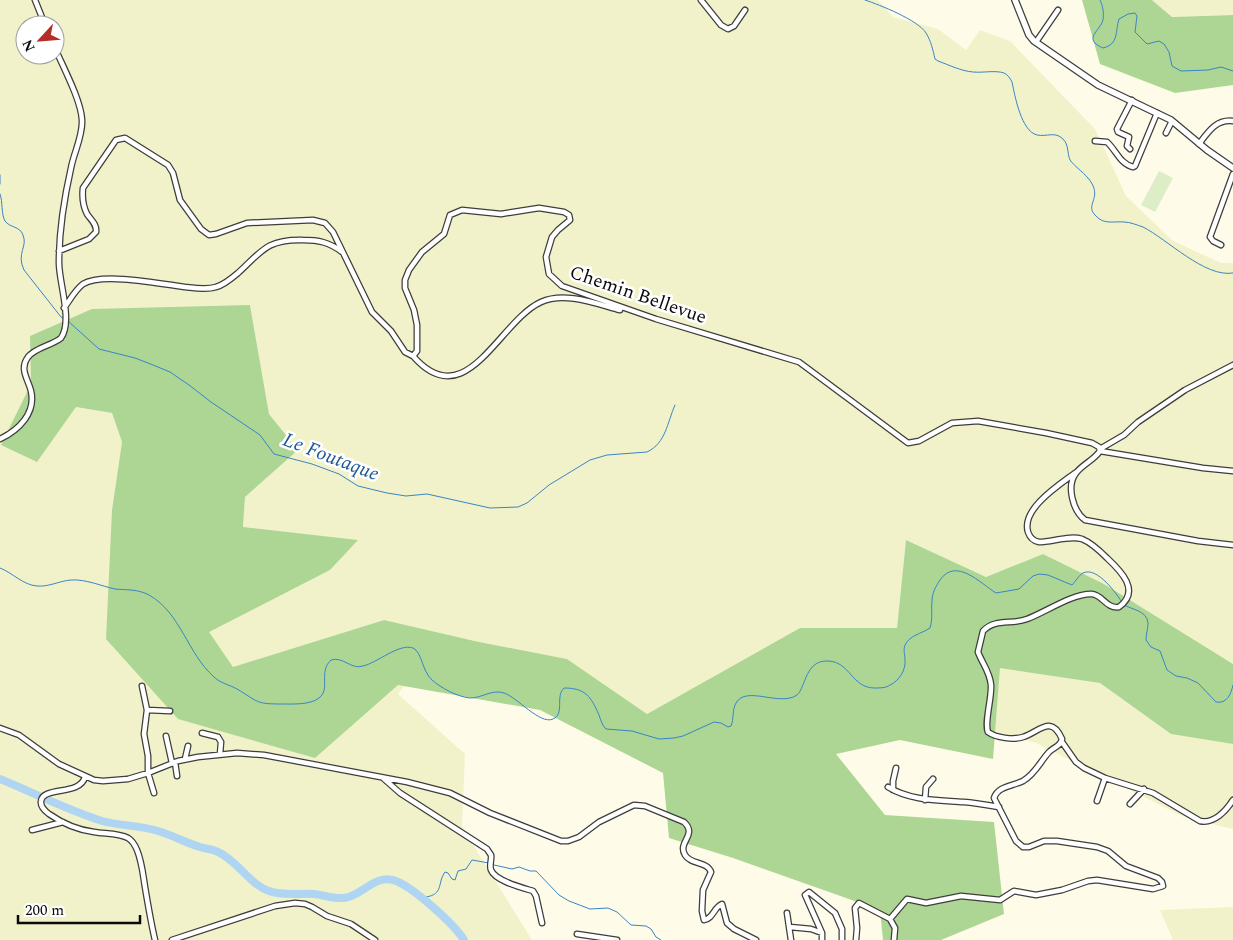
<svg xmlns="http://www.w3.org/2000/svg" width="1233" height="940" viewBox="0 0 1233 940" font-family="Spectral,serif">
<rect width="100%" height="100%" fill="#fefce8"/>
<path fill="#f2f2ca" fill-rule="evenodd" d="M 0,0 L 878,0 L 893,17 L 938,29 L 966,50 L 980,30 L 1010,41 L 1095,129 L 1126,196 L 1173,241 L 1221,263 L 1233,263 L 1233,664 L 1104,584 L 1043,554 L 986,577 L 906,540 L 897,628 L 800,628 L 647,714 L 567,659 L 479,642 L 384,620 L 233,667 L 208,632 L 330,570 L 357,540 L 243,528 L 245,497 L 298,450 L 269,414 L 250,305 L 30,336 L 31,384 L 37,462 L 76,407 L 112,413 L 122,442 L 112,510 L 178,719 L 398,685 L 404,686 L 398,694 L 465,754 L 462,827 L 532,940 L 0,940 ZM 25,25 L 55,25 L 55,55 L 25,55 Z
M 1152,0 L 1233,0 L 1233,15 L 1172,17 Z
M 1000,667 L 1100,683 L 1171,734 L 1233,744 L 1233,829 L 1184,817 L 1036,743 L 995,731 Z
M 1233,907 L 1233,940 L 1173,940 L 1160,910 Z"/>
<path fill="#add694" d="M 1082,0 L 1152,0 L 1172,17 L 1233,15 L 1233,85 L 1175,93 L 1100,64 Z
M 250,305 L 269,414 L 298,450 L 245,497 L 243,527 L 358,540 L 330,570 L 209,632 L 233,667 L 384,620 L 479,642 L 567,659 L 647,714 L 800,628 L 897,628 L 906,540 L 986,577 L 1043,554 L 1104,584 L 1233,664 L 1233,744 L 1171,734 L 1100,683 L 1000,668 L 993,759 L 900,740 L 836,754 L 885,815 L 994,822 L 1004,914 L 941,940 L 883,940 L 880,910 L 733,858 L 669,838 L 663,773 L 540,710 L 398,685 L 315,758 L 178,719 L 106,639 L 112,510 L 122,442 L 112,413 L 76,407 L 37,462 L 1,445 L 31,384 L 30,336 L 92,309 Z"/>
<path fill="#ddeec6" d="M 1159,171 L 1173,178 L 1155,212 L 1141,205 Z"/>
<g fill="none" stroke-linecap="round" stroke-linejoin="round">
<path stroke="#3984c7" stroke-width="1" d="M 865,0 C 880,5 918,20 926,33 C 931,41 933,50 935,59 L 938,61 C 949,65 961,71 973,72 C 983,73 995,70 1004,73 C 1008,75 1010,78 1012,82 C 1015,96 1021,131 1037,135 C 1047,137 1055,131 1063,139 C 1069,145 1067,153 1070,160 C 1074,166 1086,174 1091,182 C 1102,199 1084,205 1096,216 C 1104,225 1114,221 1124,222 C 1130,222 1137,225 1143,227 C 1167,239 1205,278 1233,273
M 1100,0 C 1103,6 1104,13 1103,20 C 1100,31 1082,39 1103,48 C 1119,44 1115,32 1119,19 L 1128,14 L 1135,13 L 1137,16 L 1135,32 L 1147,44 L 1159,41 L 1164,44 L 1169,52 L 1172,66 L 1181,71 L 1208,70 L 1221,67 L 1233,71
M 0,175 L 0,184
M 0,194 C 3,202 1,214 5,221 C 10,228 20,226 23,235 C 28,247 16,253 24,270 L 61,317 L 65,319
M 68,321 L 99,349 L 135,358 L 153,365 L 170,372 L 189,385 L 211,402 L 260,435 L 274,454 L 312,464 L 339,474 L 358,486 L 387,493 L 406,496 L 427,494 L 490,508 L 518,507 L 527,503 L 549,485 L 590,460 L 607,455 L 647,452 C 666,443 667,423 675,405
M 0,568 C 13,573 23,585 37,586 C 49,587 59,581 71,580 C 86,579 101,586 115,589 C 126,590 138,589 149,595 C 181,613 187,653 214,677 C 220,683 230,685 237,689 C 259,702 255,704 282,704 C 293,704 310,705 319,698 C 331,689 318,672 331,660 C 343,656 351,670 363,666 C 377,663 399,643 413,648 C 422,652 422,671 432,680 C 441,688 458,697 470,698 C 482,698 492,689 504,693 C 517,697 540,725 553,719 C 565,714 555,696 564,688 C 586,688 591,697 599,715 C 601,721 602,725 606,729 L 632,731 L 659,739 L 674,738 L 683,736 L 714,722 L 721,723 L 728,727 L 731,726 C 734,719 732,710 736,703 C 746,685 780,707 797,695 C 806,687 805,660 828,661 C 851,662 851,688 875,688 C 880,688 886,688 890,685 C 899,681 906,670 905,660 C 905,655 903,650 905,645 C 910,635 921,634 930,628 C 933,618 931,611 932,601 C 932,593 936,586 940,580 C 956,557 980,583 996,593 L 1019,589 L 1033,576 L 1039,574 L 1048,575 L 1072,585 C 1076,581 1079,575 1083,573 C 1097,566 1117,594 1123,604 C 1131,610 1147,610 1148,623 C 1148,629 1146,634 1146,640 L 1151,647 L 1160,651 L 1167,670 L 1176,676 L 1187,678 L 1198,683 L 1216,702 C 1227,704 1231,694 1233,685
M 494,865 L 512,869 L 519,867 L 530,871 L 536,871 L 559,895 L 569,901 L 590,909 L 608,908 L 617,912 L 631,925 L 646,926 L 651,929 L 656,937 L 661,940
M 424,900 L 426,897 C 444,894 437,883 445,872 L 448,873 L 452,879 L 455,880 L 458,871 L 466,869 L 472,860 L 489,863"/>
<path stroke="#afd5f3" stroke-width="8" d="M 0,779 C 34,793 67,810 102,821 C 120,826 139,825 158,831 C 172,835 186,843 200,847 C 206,849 213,849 218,852 C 237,860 250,885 269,891 C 282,896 300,893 314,894 C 324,895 334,899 344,898 C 363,896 374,873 396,881 C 414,888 454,924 464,940"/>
<defs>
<path id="minor" d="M 35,0 L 45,25
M 701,0 L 721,25 L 728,29 L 734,26 L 745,10
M 1036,42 L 1058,10
M 1166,133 L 1171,123 L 1171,120
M 1095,141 L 1107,142 C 1116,150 1120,164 1133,167 L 1135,166 L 1157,113
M 1199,144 C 1208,132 1216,119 1233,121
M 1130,149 L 1127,146 L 1129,137 L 1118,132 L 1117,129 L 1132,100
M 1221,245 L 1213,241 L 1210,237 L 1233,174
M 59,251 L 89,239 L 96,232 C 97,224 91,220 87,214 C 83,206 82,197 83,188 L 116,140 L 125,138 L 168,165 L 173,173 L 180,200 L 201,229 L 209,235 L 216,234 L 247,223 L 313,220 L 325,223 L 333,232 L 372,312 L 391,331 L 405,352 L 413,356 L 417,351 L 417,325 L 414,310 L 405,288 L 405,280 L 409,270 L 422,252 L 444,234 L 450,215 L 462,210 L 501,214 L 539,208 L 564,212 L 569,215 L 570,220 L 558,230 L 552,237 L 546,257 L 549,274 L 562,286 L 656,319 L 799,362 L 908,443 L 919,441 L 952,423 L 978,421 L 1046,433 L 1092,443 L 1099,447 L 1100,451 C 1094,460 1083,464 1076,473 C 1066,486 1073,511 1085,520 L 1198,541 L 1233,545
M 64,308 C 70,300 75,290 83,284 C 102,272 162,284 185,287 C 195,288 206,290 216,287 C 224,285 231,279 238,273 C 262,251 267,239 303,240 C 318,240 329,242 342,252
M 413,356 C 466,417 499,321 541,302 C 565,291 597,304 620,310
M 0,439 C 19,430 36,413 31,391 C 28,379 19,369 28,357 C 36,347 51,346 61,338 C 73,321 59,283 59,263 C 59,231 64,199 71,168 C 74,152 83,136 82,120 C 81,100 63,67 55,48
M 1100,449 L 1124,435 L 1138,422 L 1185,390 L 1233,365
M 1100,451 L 1203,468 L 1233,471
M 142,686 L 147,710 L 144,734 L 148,756 L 148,773 L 154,793
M 147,710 L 170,711
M 0,728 L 19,735 L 59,764 L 94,780 L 103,781 L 128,779 L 148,773 L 178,761 L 198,757 L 237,753 L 264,755 L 407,782 L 450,793 L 490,813 L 561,841 L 568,841 L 579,837 L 599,822 L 634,805 L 645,806 L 684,822 C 698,835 677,842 685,855 C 691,865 707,861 711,872 L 703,890 L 702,911 L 704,920 C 713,919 714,907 722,904 L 727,923 L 734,929 L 756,940
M 202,733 L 218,737 L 221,742 L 220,754
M 166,736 L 172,763
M 1062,742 L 1076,762 L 1084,768 L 1105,778 L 1153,793 L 1200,821 C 1214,824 1226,811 1233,800
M 185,759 L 188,746
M 175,762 L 177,776
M 85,777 C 80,796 43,786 41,801 C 40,807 45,811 49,814 C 62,823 78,830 94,832 C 105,834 118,833 128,838 C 133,841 135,845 137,850 C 142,862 143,875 145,887 C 148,905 151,923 155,940
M 383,778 L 400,793 L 487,849 L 491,855 C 492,860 489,865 491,870 C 495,881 523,888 533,891 L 536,896 L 542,923
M 888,787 C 911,801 938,800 964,802 C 976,803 987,805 999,807
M 893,790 L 893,781 L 896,768
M 925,800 L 926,787 L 933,779
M 1097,801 L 1105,778
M 1130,804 L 1144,789
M 32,830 L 63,822
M 787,913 L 791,940
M 890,919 L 907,899 L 926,903 L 961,896 L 1000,900 L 1014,891 L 1036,895 L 1062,890 L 1088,881 L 1097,880 L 1153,889 L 1163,886 L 1162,882 L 1158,878 L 1126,866 L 1108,851 L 1097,847 L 1057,841 L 1044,841 L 1029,847 L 1023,847 L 1016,841 L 994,798 C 998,786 1013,786 1023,781 C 1035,774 1040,762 1049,752 C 1054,747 1061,746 1062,739 C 1051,714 1039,732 1023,737 C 1014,740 996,738 988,732 C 984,723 992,698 991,685 C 990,672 982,663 978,652 L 983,631 C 995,618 1012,625 1027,619 C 1044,613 1073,593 1092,594 C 1103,595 1106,609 1119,607 C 1141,591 1121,571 1107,558 C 1100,551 1092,543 1082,539 C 1070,535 1052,542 1039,542 C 1033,541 1030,538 1028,532 C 1021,509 1059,485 1075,473
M 790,927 L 811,929 L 822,933
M 577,934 L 617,940
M 172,940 L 275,906 L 295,903 L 305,904 L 312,907 L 327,916 L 351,924 L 375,940
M 822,940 L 822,933 L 806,897 L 805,895 L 809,892 L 835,913 L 842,929 L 842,940
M 856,940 L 857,928 L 855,908 L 859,903 L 890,919 L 895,928 L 894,940"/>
<path id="tertiary" d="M 1015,0 L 1029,35 L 1034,41 L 1098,85 L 1171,120 L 1207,150 L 1233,168"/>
</defs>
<use href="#minor" stroke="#3d3d3d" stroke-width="7"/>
<use href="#tertiary" stroke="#3d3d3d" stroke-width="8"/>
<use href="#minor" stroke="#fff" stroke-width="4.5"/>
<use href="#tertiary" stroke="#fff" stroke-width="5.5"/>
</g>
<g text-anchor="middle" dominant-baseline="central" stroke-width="5" stroke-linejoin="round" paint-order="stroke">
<g font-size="19" fill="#0a0a0a" stroke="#fff">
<text transform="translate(638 295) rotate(19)">Chemin Bellevue</text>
</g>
<g font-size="20" font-style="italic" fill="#1a5696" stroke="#fff">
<text transform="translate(331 457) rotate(21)">Le Foutaque</text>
</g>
</g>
<g transform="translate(40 40) rotate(244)"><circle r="24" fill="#ffffff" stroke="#9d9d9d"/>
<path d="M0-4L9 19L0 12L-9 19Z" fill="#b42d29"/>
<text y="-8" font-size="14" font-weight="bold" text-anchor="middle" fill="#0a0a0a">N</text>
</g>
<path d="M18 915v8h122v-8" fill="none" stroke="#0a0a0a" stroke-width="2.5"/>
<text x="25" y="915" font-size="15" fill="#0a0a0a" stroke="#ffffff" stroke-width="4" paint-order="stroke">200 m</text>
</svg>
